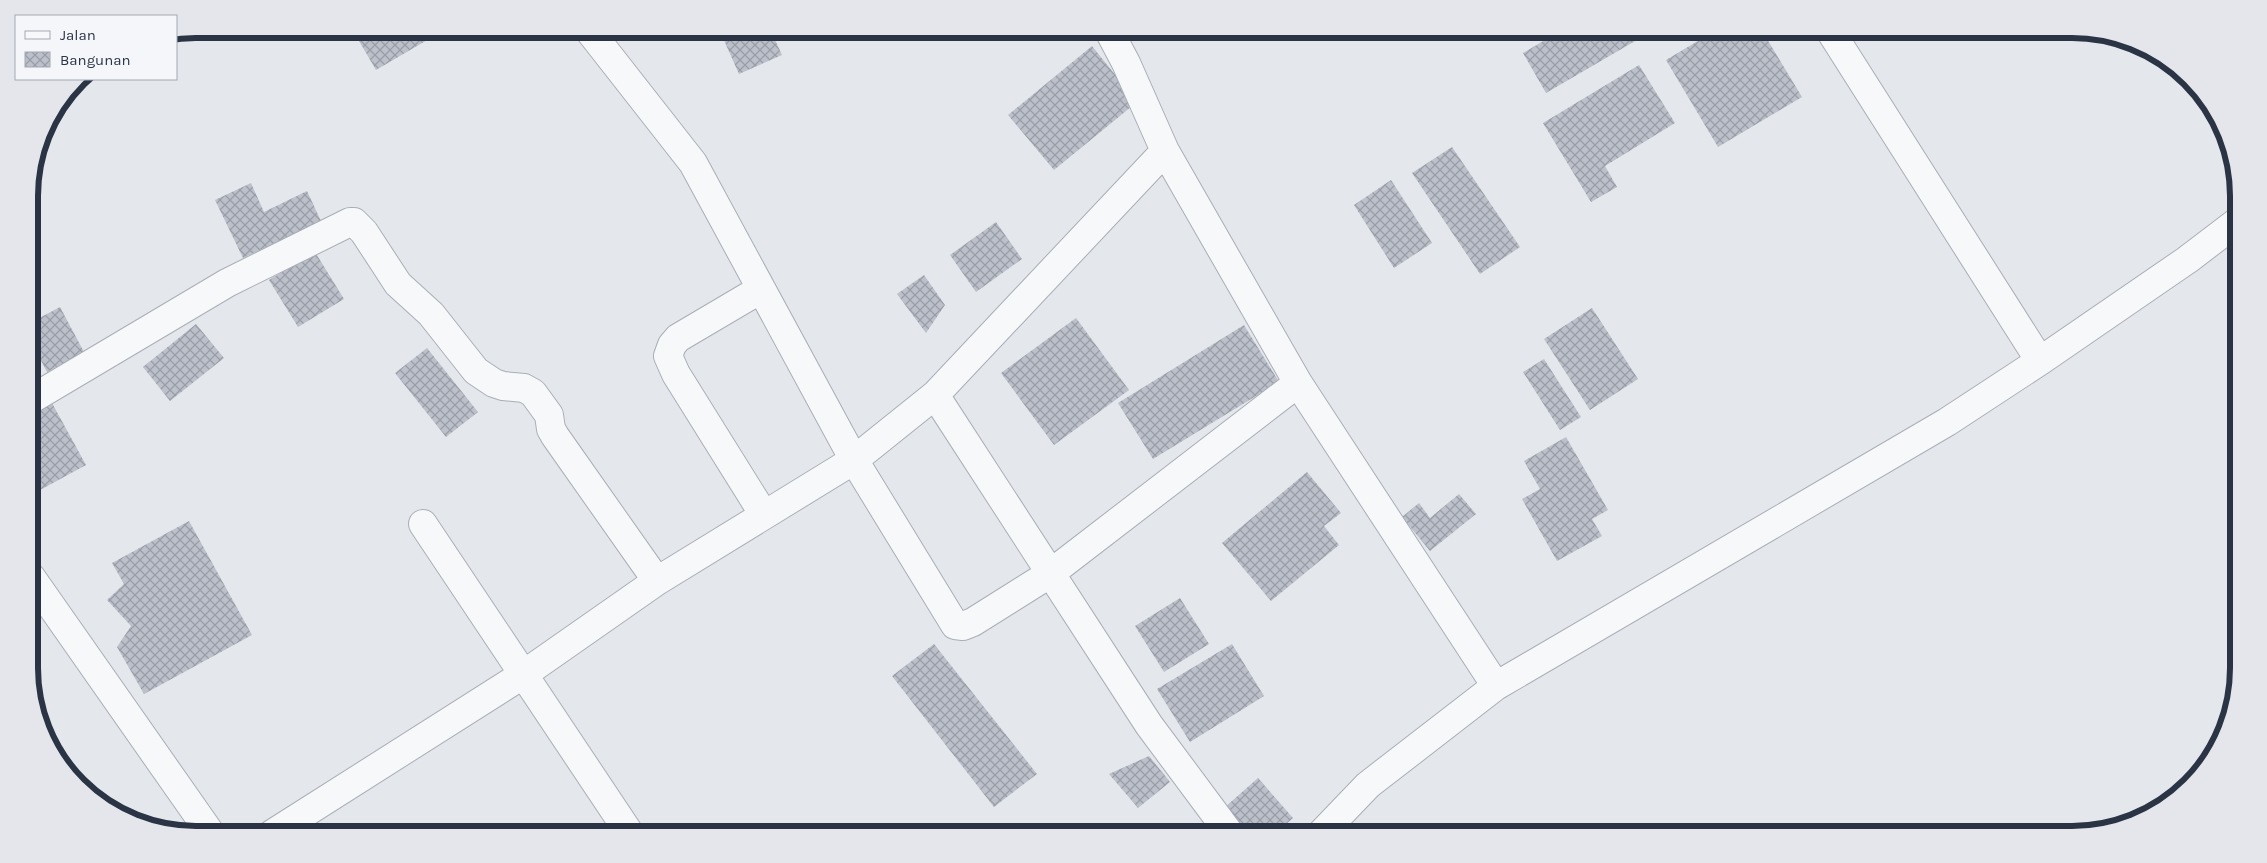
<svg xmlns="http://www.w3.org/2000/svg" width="2267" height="863" viewBox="0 0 2267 863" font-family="Karla,sans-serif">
<defs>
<pattern id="building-cross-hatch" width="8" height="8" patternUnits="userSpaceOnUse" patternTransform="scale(1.25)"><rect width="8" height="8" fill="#bbc0ca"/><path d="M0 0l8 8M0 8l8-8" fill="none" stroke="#989da6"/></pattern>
</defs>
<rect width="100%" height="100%" fill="#e4e7ec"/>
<path fill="url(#building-cross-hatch)" d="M 352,29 L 446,29 L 376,70 Z
M 719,29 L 770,29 L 782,55 L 739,74 Z
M 1539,29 L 1637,29 L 1642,37 L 1546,93 L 1523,53 L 1545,40 Z
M 1718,29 L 1761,29 L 1802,97 L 1718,147 L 1666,60 Z
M 1092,46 L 1137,102 L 1054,170 L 1008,115 Z
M 1639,65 L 1675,123 L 1605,166 L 1617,187 L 1591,202 L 1543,123 Z
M 1452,147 L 1520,247 L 1480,274 L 1412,173 Z
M 1391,180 L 1432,243 L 1394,268 L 1354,205 Z
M 251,183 L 264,212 L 307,191 L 321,221 L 243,258 L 215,200 Z
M 996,222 L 1022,259 L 976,292 L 950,255 Z
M 315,252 L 344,299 L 298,327 L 269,280 Z
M 924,275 L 945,305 L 926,333 L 897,294 Z
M 60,307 L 84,352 L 47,372 L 30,340 L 30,323 Z
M 1592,308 L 1638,379 L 1590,410 L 1544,339 Z
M 1076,318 L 1129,390 L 1054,445 L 1001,373 Z
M 196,324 L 224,358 L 170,401 L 143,367 Z
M 1244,325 L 1279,382 L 1153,459 L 1118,403 Z
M 427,348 L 478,412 L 446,437 L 395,373 Z
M 1544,359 L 1581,417 L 1560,430 L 1523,372 Z
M 30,368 L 37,381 L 30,384 Z
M 52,403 L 86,465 L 31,495 L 31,449 L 33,447 L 31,443 L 30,415 Z
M 1566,437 L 1608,510 L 1592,519 L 1602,536 L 1557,561 L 1522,499 L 1540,489 L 1524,461 Z
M 1307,472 L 1341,513 L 1324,526 L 1339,545 L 1271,601 L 1222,543 Z
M 1459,494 L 1476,514 L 1430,551 L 1402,517 L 1419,503 L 1430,518 Z
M 189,521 L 252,635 L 144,694 L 117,647 L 131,626 L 107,600 L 124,584 L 112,563 Z
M 1180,598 L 1209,644 L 1164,672 L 1135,626 Z
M 934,644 L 1037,774 L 994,807 L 892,676 Z
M 1232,644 L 1264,696 L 1190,742 L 1157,689 Z
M 1149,756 L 1170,782 L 1138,808 L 1109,774 Z
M 1258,778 L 1293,818 L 1275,834 L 1247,834 L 1224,808 Z"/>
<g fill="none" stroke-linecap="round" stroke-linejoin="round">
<defs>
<path id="street" d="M 588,29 L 693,163 L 854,460 L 955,625 L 963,626 L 973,622 L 1051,573 L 1298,383
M 1108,29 L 1126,63 L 1165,151 L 1298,383 L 1496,686
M 1829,29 L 2040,361
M 761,289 L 678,338 L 672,345 L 668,356 L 676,374 L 764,515
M 935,395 L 1165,151
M 30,400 L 227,283 L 350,222 L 354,222 L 364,232 L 398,284 L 431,314 L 476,371 L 494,383 L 503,386 L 524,388 L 533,393 L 549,415 L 551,429 L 555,436 L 657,581
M 423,524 L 630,834
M 31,577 L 211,834
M 272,834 L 524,674 L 657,581 L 854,460 L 935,395 L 1149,725 L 1230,834
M 1321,834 L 1368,785 L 1496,686 L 1947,422 L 2040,361 L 2187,260 L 2237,222"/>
</defs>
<use href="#street" stroke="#a9aeb7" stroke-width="30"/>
<use href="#street" stroke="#f7f8fa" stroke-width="28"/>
</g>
<path d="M0 0H2267V863H0ZM196 38H2072A158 158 0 0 1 2230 196V668A158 158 0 0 1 2072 826H196A158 158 0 0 1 38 668V196A158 158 0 0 1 196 38Z" fill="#e4e6eb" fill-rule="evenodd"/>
<path fill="none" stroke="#2b3445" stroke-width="6" d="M196 38H2072A158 158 0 0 1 2230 196V668A158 158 0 0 1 2072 826H196A158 158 0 0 1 38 668V196A158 158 0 0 1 196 38Z"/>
<rect x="15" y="15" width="162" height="65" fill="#f4f6f9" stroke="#a4a8b1"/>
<rect x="25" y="31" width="25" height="8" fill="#f7f8fa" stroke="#a4a8b1"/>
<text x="60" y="40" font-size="15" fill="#2b3445">Jalan</text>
<rect x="25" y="52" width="25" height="15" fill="url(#building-cross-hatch)" stroke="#a4a8b1"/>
<text x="60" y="65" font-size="15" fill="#2b3445">Bangunan</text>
</svg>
